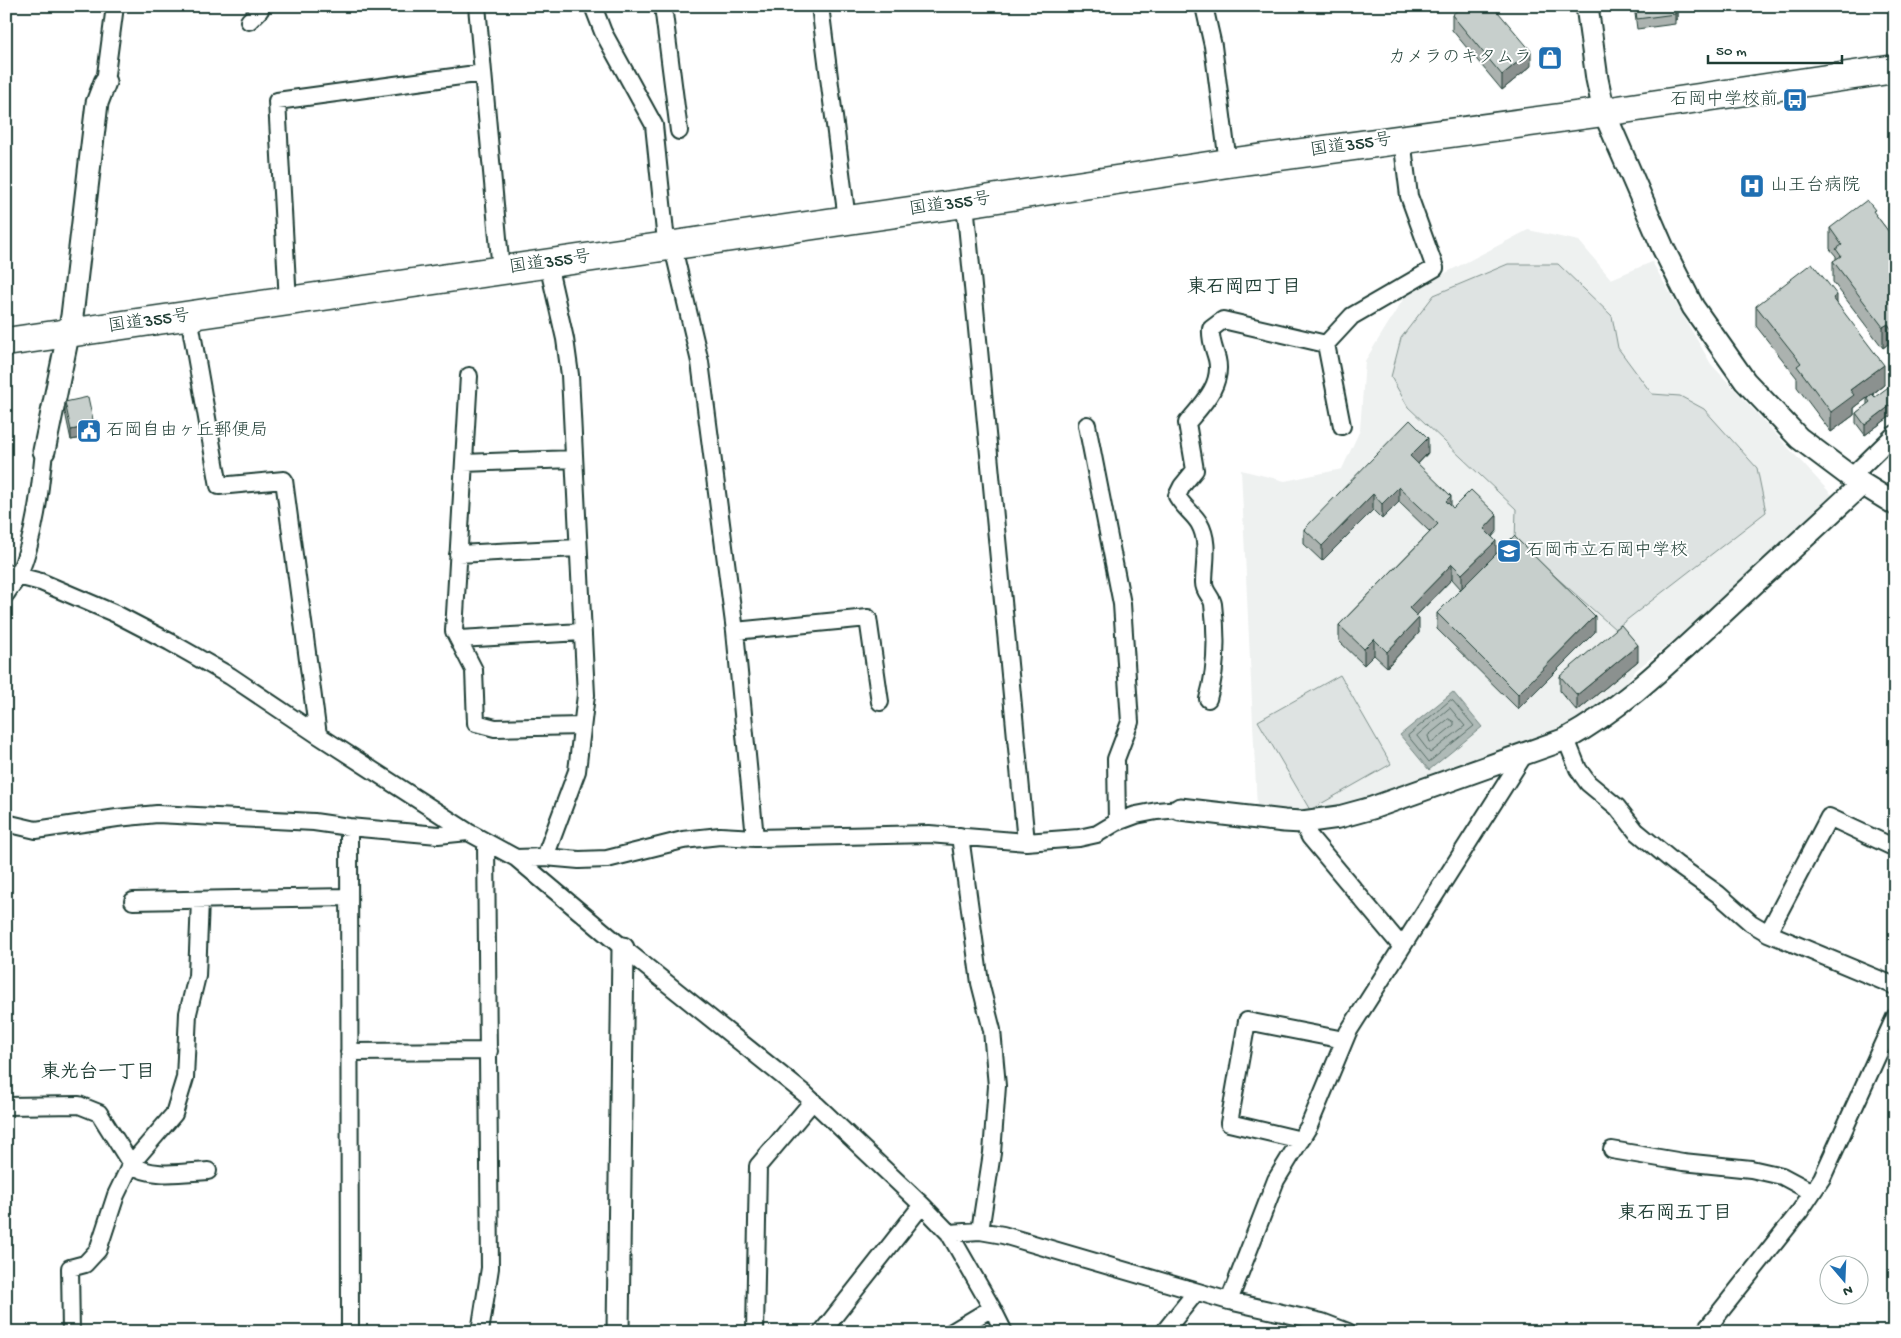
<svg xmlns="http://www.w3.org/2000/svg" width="1901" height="1338" viewBox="0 0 1901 1338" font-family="'Gochi Hand','Klee One',sans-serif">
<rect width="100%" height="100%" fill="#fff"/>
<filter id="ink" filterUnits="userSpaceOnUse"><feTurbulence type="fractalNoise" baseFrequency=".02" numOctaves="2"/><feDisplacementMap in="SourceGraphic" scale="10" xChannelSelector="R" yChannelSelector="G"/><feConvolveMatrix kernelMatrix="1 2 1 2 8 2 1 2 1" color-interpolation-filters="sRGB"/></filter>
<g filter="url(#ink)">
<path fill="#eef1f0" d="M 1528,230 L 1579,241 L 1611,279 L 1652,262 L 1711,364 L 1832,495 L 1715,607 L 1636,670 L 1603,710 L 1547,742 L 1370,804 L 1312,813 L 1257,808 L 1241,470 L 1285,481 L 1342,469 L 1360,430 L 1365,361 L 1407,293 Z"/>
<path fill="#dee3e2" stroke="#7e908b" d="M 1508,264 L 1558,264 L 1612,316 L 1618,348 L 1652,394 L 1680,396 L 1704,409 L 1757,468 L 1766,512 L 1615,629 L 1515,541 L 1516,509 L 1408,407 L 1391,377 L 1401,338 L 1434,295 Z
M 1340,675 L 1391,764 L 1310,810 L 1258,721 Z"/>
<path fill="#afbab7" stroke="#758883" d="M 1453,692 L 1482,727 L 1429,770 L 1400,735 Z"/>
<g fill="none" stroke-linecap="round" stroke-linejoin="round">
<path stroke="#596f68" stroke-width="1" d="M 1451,700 L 1453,701 L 1474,726 L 1429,762 L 1408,736 Z
M 1450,708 L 1465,726 L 1430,753 L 1417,736 Z
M 1449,719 L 1454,722 L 1454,725 L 1433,742 L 1430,742 L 1428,736 Z"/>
<defs>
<path id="minor" d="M 477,6 L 501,271
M 593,6 L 603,32 L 654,125 L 665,232 L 676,260 L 700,362 L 735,631 L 755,838
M 663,6 L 679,131
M 820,6 L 847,220
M 1204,6 L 1213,46 L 1228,163
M 249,21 L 260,10 L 260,6
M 105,82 L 115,6
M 965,203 L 1026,842
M 288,302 L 277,101 L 483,73
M 189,316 L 219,486 L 284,480 L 318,735
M 1326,344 L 1352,316 L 1435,268 L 1409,196 L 1402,139
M 1326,344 L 1342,426
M 469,376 L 454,631 L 474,670 L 476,723 L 495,728 L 582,726
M 1087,425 L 1122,604 L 1130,722 L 1116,759 L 1117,822
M 464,463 L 574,459
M 1851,477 L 1895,434
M 458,554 L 578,548
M 6,573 L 41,582 L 116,614 L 170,642 L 230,676 L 318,735 L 468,832 L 516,858 L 623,948 L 805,1094 L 922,1205 L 949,1233 L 992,1308 L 1004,1332
M 6,594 C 10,587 16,581 19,574 C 35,537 40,491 44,451
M 735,631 L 868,618 L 880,702
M 459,639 L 582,632
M 1208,699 C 1217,668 1217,636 1213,604 C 1212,597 1204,592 1204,583 C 1204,563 1210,542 1199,523 C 1193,513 1184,508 1177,496 L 1182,486 L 1195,470 L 1187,423 C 1202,405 1223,385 1217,359 C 1214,348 1210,340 1211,329 L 1223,320 L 1326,344
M 1566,739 L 1578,769 L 1588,783 L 1617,807 L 1636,831 L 1676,864 L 1718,894 L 1751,923 L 1768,933 L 1895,986
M 1302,822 L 1310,837 L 1402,947
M 6,823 L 36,830 L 117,818 L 157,814 L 314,822 L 349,827 L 438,835 L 468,832
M 349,827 L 350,1332
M 960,836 L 980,983 L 992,1030 L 997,1086 L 992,1153 L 980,1231
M 545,857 L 577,771 L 586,695 L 570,375 L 565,339 L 548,264
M 516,858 L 545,857 L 579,860 L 607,859 L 683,840 L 720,836 L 755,838 L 929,834 L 1026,842 L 1079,838 L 1097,834 L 1117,822 L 1136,815 L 1157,811 L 1180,809
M 133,901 L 349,897
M 1768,933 L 1829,817 L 1895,848
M 349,1052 L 489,1051
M 6,1106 L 79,1105 L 99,1113 L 131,1164 C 151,1179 185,1172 208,1171
M 1301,1140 L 1229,1123 L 1247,1021 L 1344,1040
M 1612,1150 L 1683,1162 L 1751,1169 L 1782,1176 L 1812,1192
M 949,1233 L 980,1231 L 1003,1235 L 1229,1301 L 1322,1322 L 1348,1332
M 1229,1301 L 1276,1180 L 1309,1126 L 1348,1032 L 1524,755
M 71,1332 L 70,1268 L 85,1264 L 98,1250 L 116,1195 L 131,1164 L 174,1114 L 185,1078 L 188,1013 L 197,976 L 200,900
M 480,1332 L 490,1268 L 486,843
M 755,1332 L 758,1166 L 813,1101
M 822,1332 L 922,1205
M 952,1332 L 992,1308
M 1164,1332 L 1196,1292
M 1704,1332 L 1800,1211 L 1822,1178 L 1895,1017"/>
<path id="tertiary" d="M 1587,6 L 1597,79 L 1604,112 L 1663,248 L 1693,307 L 1745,381 L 1799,438 L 1851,477 L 1895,504
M 44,451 L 72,316 L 97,103 L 105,82
M 1180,809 L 1284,821 L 1302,822 L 1339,817 L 1372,808 L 1566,739 C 1622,708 1667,664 1714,621 C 1763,575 1813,530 1862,484
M 618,1332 L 623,948"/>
<path id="trunk" d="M 6,342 L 965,203 L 1228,163 L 1604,112 L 1895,69"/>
</defs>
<use href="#minor" stroke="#1f3d34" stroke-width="20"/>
<use href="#tertiary" stroke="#1f3d34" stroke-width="25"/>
<use href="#trunk" stroke="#1f3d34" stroke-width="31"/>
<use href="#minor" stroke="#fff" stroke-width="16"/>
<use href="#tertiary" stroke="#fff" stroke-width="21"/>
<use href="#trunk" stroke="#fff" stroke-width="28"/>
</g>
<path fill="#abb2af" stroke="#1f3d34" d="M 1634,6 L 1677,6 L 1677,19 L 1675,20 L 1675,24 L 1637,29 Z
M 1452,15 L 1531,66 L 1502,90 L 1452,30 Z
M 1875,214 L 1895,240 L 1895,348 L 1892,350 L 1888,344 L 1883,348 L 1833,282 L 1833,261 L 1836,260 L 1836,256 L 1830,249 L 1830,228 Z
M 1837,303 L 1884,385 L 1873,394 L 1875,397 L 1895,390 L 1895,413 L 1865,435 L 1856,423 L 1856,413 L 1867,405 L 1867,398 L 1854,408 L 1854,415 L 1831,432 L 1797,387 L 1797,378 L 1756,326 L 1756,306 Z
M 65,402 L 94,436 L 71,440 L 65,412 Z
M 1428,453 L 1418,464 L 1451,506 L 1453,508 L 1497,531 L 1492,537 L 1496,555 L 1595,632 L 1518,709 L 1437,629 L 1437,613 L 1461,589 L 1452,579 L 1417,615 L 1419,633 L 1387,667 L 1374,655 L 1364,665 L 1339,641 L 1339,625 L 1430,532 L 1399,502 L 1382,519 L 1373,510 L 1322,561 L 1304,544 L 1304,529 Z
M 1638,661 L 1577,711 L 1560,691 L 1560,676 Z"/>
<path fill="#8b918f" stroke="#1f3d34" d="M 1677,9 L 1677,19 L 1675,20 L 1675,10 Z
M 1531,51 L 1531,66 L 1502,90 L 1502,75 Z
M 1837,295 L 1837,315 L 1833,298 Z
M 1888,324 L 1888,344 L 1883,348 L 1883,327 Z
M 1895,328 L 1895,348 L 1892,350 L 1892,330 Z
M 1884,365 L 1884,385 L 1854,408 L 1854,415 L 1831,432 L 1831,412 L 1850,390 Z
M 1895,402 L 1895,413 L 1865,435 L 1865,425 Z
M 94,425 L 94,436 L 71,440 L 71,430 Z
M 1428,438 L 1428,453 L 1410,472 L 1410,456 Z
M 1399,487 L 1399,502 L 1382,519 L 1382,504 Z
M 1373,494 L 1373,510 L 1322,561 L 1322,546 Z
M 1451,496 L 1451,511 L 1446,501 Z
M 1497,515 L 1497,531 L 1484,545 L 1484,529 Z
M 1496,541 L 1496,556 L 1462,590 L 1462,574 Z
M 1452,564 L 1452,579 L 1409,623 L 1409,608 Z
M 1595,616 L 1595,632 L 1518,709 L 1518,694 Z
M 1419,618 L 1419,633 L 1387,667 L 1387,652 Z
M 1374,639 L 1374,655 L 1364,665 L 1364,649 Z
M 1638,645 L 1638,661 L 1577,711 L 1577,695 Z"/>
<path fill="#c7cfcc" stroke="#1f3d34" d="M 1462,6 L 1493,6 L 1531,51 L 1502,75 L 1452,15 Z
M 1635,6 L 1677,6 L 1677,9 L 1675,10 L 1675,14 L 1637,19 Z
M 1867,200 L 1875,210 L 1873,211 L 1895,240 L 1895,328 L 1892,330 L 1888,324 L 1883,327 L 1833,261 L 1841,256 L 1836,249 L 1842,245 L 1830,228 Z
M 1812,263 L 1837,295 L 1833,298 L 1884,365 L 1850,390 L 1854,395 L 1831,412 L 1797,366 L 1801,363 L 1756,306 Z
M 1891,385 L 1895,390 L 1895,402 L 1865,425 L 1856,413 L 1870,402 L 1867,398 L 1872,394 L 1875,397 Z
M 88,397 L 94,425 L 71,430 L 65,402 Z
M 1410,420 L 1428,438 L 1410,456 L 1451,496 L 1446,501 L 1453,508 L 1471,490 L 1497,515 L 1484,529 L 1496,541 L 1462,574 L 1452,564 L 1409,608 L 1419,618 L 1387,652 L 1374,639 L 1364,649 L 1339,625 L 1438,524 L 1399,487 L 1382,504 L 1373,494 L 1322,546 L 1304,529 Z
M 1514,536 L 1595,616 L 1518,694 L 1437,613 Z
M 1621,625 L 1638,645 L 1577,695 L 1560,676 Z"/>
</g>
<defs>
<symbol id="shop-square" viewBox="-11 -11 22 22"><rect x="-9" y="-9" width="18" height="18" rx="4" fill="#1f6fb2" stroke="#fff"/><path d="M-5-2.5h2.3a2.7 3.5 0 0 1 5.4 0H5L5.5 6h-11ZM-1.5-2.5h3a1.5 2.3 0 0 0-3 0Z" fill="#fff"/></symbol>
<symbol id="bus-square" viewBox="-11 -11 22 22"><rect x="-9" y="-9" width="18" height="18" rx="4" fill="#1f6fb2" stroke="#fff"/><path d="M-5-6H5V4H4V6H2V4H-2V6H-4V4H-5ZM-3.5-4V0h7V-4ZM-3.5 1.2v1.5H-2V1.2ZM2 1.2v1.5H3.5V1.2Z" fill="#fff"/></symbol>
<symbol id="hospital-square" viewBox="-11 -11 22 22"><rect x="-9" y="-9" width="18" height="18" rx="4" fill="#1f6fb2" stroke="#fff"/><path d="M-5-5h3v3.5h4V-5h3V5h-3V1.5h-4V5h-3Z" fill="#fff"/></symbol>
<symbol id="civic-square" viewBox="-11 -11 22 22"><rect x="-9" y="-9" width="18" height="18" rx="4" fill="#1f6fb2" stroke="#fff"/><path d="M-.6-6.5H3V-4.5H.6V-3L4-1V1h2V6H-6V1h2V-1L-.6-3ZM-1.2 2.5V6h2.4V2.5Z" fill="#fff"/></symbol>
<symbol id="school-square" viewBox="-11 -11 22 22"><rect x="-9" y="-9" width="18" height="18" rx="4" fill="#1f6fb2" stroke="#fff"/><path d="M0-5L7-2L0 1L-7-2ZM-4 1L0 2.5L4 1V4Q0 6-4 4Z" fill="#fff"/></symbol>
</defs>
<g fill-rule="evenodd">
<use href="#shop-square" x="1536" y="44" width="28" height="28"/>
<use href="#bus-square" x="1781" y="86" width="28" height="28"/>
<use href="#hospital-square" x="1738" y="172" width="28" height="28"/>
<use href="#civic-square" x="75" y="417" width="28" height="28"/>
<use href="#school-square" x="1495" y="537" width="28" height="28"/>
</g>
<g text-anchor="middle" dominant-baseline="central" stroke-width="4" stroke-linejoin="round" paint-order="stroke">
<g font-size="18" fill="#1f3d34" stroke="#fff" text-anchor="start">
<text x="1532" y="58" text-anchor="end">カメラのキタムラ</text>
<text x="1778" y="100" text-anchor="end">石岡中学校前</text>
<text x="1770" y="186">山王台病院</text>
<text x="106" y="431">石岡自由ヶ丘郵便局</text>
<text x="1526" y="551">石岡市立石岡中学校</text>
</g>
<g font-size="18" fill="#1f3d34" stroke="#fff">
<text transform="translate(1351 146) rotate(-8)">国道355号</text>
<text transform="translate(950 205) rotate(-8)">国道355号</text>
<text transform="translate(550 263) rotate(-8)">国道355号</text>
<text transform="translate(149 322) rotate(-8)">国道355号</text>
</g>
<g font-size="19" font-weight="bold" fill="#1f3d34" stroke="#fff">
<text x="1244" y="288">東石岡四丁目</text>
<text x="98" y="1073">東光台一丁目</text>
<text x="1675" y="1214">東石岡五丁目</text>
</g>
</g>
<rect width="1901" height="1338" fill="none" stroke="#fff" stroke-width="25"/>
<rect x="12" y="12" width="1876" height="1313" fill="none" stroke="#1f3d34" stroke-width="2" filter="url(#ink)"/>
<g transform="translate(1844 1280) rotate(161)"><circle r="24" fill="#ffffff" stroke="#a5b1ae"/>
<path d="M0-4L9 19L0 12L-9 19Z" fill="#1f6fb2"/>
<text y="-8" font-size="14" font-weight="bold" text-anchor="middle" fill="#1f3d34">N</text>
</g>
<path d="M1708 55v8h134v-8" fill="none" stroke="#1f3d34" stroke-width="2.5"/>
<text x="1716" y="55" font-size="15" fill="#1f3d34" stroke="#ffffff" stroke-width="4" paint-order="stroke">50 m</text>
</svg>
